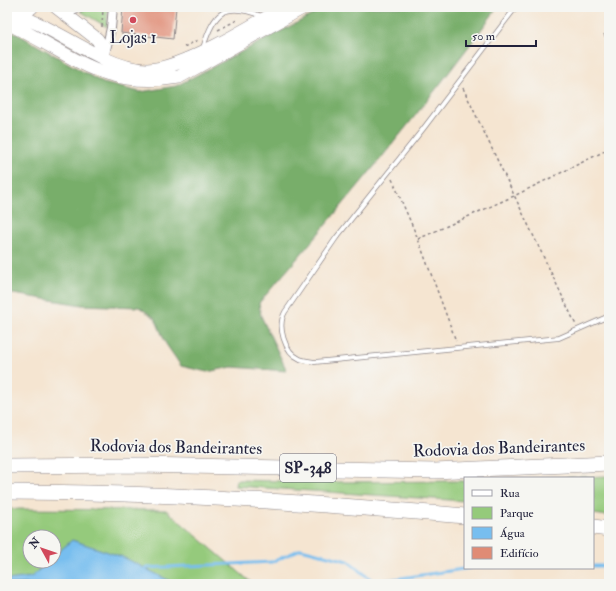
<svg xmlns="http://www.w3.org/2000/svg" width="616" height="591" viewBox="0 0 616 591" font-family="'IM FELL Double Pica',serif">
<rect width="100%" height="100%" fill="#f6f6f2"/>
<filter id="ink" filterUnits="userSpaceOnUse"><feTurbulence type="fractalNoise" baseFrequency=".025" numOctaves="2"/><feDisplacementMap in="SourceGraphic" scale="8" xChannelSelector="R" yChannelSelector="G"/><feConvolveMatrix kernelMatrix="1 2 1 2 8 2 1 2 1" color-interpolation-filters="sRGB"/></filter>
<filter id="wash" filterUnits="userSpaceOnUse"><feTurbulence type="fractalNoise" baseFrequency=".012" numOctaves="4" result="noise"/><feDisplacementMap in="SourceGraphic" scale="16" xChannelSelector="R" yChannelSelector="G"/><feGaussianBlur stdDeviation="0.9" result="paint"/><feColorMatrix in="noise" values="0 0 0 0 0 0 0 0 0 0 0 0 0 0 0 0 0 1.4 0 .05"/><feComposite in="paint" operator="in"/></filter>
<g filter="url(#wash)">
<rect width="100%" height="100%" fill="#f5e5d1"/>
<path fill="#95ca7b" stroke="#5c765b" fill-rule="evenodd" d="M 91,7 L 108,7 L 107,27 L 80,11 Z
M 609,476 L 609,516 L 593,514 L 593,478 L 546,478 Z
M 236,480 L 333,482 L 465,481 L 465,501 L 235,486 Z
M 7,509 L 166,510 L 253,584 L 7,584 ZM 30,537 L 54,537 L 54,561 L 30,561 Z"/>
<path fill="#78ae6b" stroke="#4d6853" d="M 327,7 L 498,7 C 423,110 342,207 259,303 L 261,316 L 287,371 L 232,367 L 207,372 L 181,366 L 166,344 L 155,318 L 139,307 L 82,305 L 7,293 L 7,28 L 103,83 L 140,92 L 176,86 Z"/>
<path fill="#77beef" stroke="#4c7095" d="M 72,540 L 123,557 L 170,581 L 171,584 L 7,584 L 7,580 L 31,577 L 49,561 L 54,561 L 54,556 Z"/>
<g fill="none" stroke-linecap="round" stroke-linejoin="round">
<path stroke="#77beef" stroke-width="3" d="M 593,566 L 609,566
M 146,568 L 272,562 L 301,549 L 348,561 L 374,582 L 470,568"/>
</g>
<g id="blocks">
<path fill="#e08b75" d="M 123,7 L 176,7 L 173,39 L 121,33 Z"/>
</g>
</g>
<g filter="url(#ink)">
<use href="#blocks" fill-opacity="0" stroke="#8c8486" stroke-width="1"/>
<g fill="none" stroke-linecap="round" stroke-linejoin="round">
<defs>
<path id="service" d="M 516,7 L 423,129 L 336,238 L 285,312 C 277,326 284,352 300,359 C 304,361 310,361 315,362 L 559,338 L 609,316
M 203,48 C 214,12 224,1 262,16"/>
<path id="minor" d="M 61,9 L 72,10 L 81,7
M 105,54 L 111,28 L 113,7"/>
<path id="primary" d="M 56,7 L 97,39 L 101,45 L 104,58
M 7,12 C 41,21 71,43 103,58 C 116,64 132,70 147,70 C 180,70 254,25 284,7
M 7,23 C 72,53 101,90 179,77 L 304,7
M 17,23 L 21,16 L 32,7"/>
<path id="motorway" d="M 7,466 L 140,465 L 435,471 L 609,463
M 7,492 C 160,492 313,503 465,516
M 593,527 L 609,529"/>
</defs>
<use href="#service" stroke="#8c8486" stroke-width="5.5"/>
<use href="#minor" stroke="#8c8486" stroke-width="10"/>
<use href="#primary" stroke="#8c8486" stroke-width="14"/>
<use href="#motorway" stroke="#8c8486" stroke-width="16"/>
<path stroke="#8c8486" stroke-width="1.5" stroke-dasharray="3 3" stroke-linecap="butt" d="M 102,27 L 103,7
M 218,30 L 239,19
M 604,34 L 609,43
M 184,47 L 198,40
M 463,88 L 576,325
M 392,179 L 418,239 L 456,341
M 418,239 L 514,196 L 609,149"/>
<use href="#service" stroke="#fff" stroke-width="4"/>
<use href="#minor" stroke="#fff" stroke-width="8"/>
<use href="#primary" stroke="#fff" stroke-width="13"/>
<use href="#motorway" stroke="#fff" stroke-width="15"/>
</g>
</g>
<circle fill="#d1495b" stroke="#f6f6f2" stroke-width="1.5" cx="133" cy="20" r="4"/>
<g text-anchor="middle" dominant-baseline="central" stroke-width="3.5" stroke-linejoin="round" paint-order="stroke">
<rect fill="#f6f6f2" stroke="#626272" stroke-width="1" x="280" y="454" width="56" height="28" rx="3"/>
<g font-size="16" font-weight="bold" fill="#22223b">
<text x="308" y="468">SP-348</text>
</g>
<g font-size="17" fill="#22223b" stroke="#f6f6f2">
<text x="133" y="37">Lojas 1</text>
</g>
<g font-size="17" fill="#22223b" stroke="#f6f6f2">
<text transform="translate(176 447) rotate(1)">Rodovia dos Bandeirantes</text>
<text transform="translate(499 448) rotate(-2)">Rodovia dos Bandeirantes</text>
</g>
</g>
<rect width="616" height="591" fill="none" stroke="#f6f6f2" stroke-width="24"/>
<rect x="464" y="477" width="130" height="92" fill="#f6f6f2" stroke="#a1a1a9"/>
<rect x="472" y="490" width="20" height="6" fill="#ffffff" stroke="#a1a1a9"/>
<text x="500" y="497" font-size="12" fill="#22223b">Rua</text>
<rect x="472" y="507" width="20" height="12" fill="#95ca7b" stroke="#a1a1a9"/>
<text x="500" y="517" font-size="12" fill="#22223b">Parque</text>
<rect x="472" y="527" width="20" height="12" fill="#77beef" stroke="#a1a1a9"/>
<text x="500" y="537" font-size="12" fill="#22223b">Água</text>
<rect x="472" y="547" width="20" height="12" fill="#e08b75" stroke="#a1a1a9"/>
<text x="500" y="557" font-size="12" fill="#22223b">Edifício</text>
<g transform="translate(42 549) rotate(310)"><circle r="19" fill="#f6f6f2" stroke="#a1a1a9"/>
<path d="M0-3L7 15L0 10L-7 15Z" fill="#d1495b"/>
<text y="-6" font-size="11" font-weight="bold" text-anchor="middle" fill="#22223b">N</text>
</g>
<path d="M466 40v6h70v-6" fill="none" stroke="#22223b" stroke-width="2"/>
<text x="472" y="40" font-size="12" fill="#22223b" stroke="#f6f6f2" stroke-width="3" paint-order="stroke">50 m</text>
</svg>
